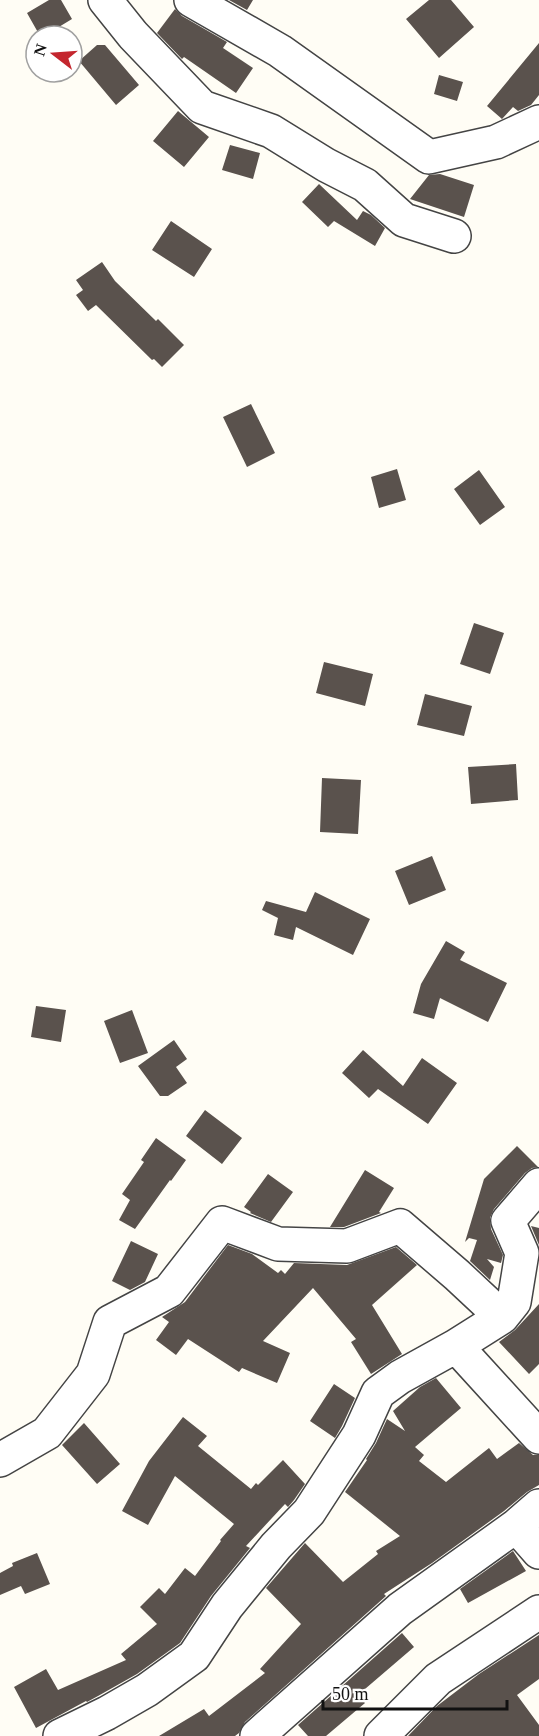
<svg xmlns="http://www.w3.org/2000/svg" width="539" height="1736" viewBox="0 0 539 1736" font-family="Georgia,serif">
<rect width="100%" height="100%" fill="#fffdf5"/>
<path fill="#5a524d" d="M 49,0 L 61,0 L 72,19 L 44,36 L 40,36 L 27,13 Z
M 229,0 L 253,0 L 247,10 Z
M 429,0 L 451,0 L 474,27 L 439,58 L 406,19 Z
M 175,9 L 182,16 L 227,42 L 223,48 L 253,68 L 236,93 L 184,57 L 182,59 L 157,33 Z
M 539,43 L 539,95 L 531,105 L 518,111 L 513,107 L 502,119 L 487,106 Z
M 97,45 L 105,45 L 139,85 L 116,105 L 79,61 Z
M 439,75 L 463,82 L 457,101 L 434,94 Z
M 178,111 L 209,137 L 184,167 L 153,141 Z
M 230,145 L 260,153 L 253,179 L 222,170 Z
M 440,174 L 474,185 L 464,217 L 410,199 L 429,175 Z
M 319,184 L 357,220 L 363,211 L 371,215 L 385,228 L 375,246 L 334,221 L 328,227 L 302,202 Z
M 171,221 L 212,249 L 194,277 L 152,250 Z
M 102,262 L 115,281 L 156,321 L 158,319 L 184,345 L 162,367 L 154,359 L 152,360 L 96,305 L 88,311 L 76,295 L 83,290 L 76,280 Z
M 251,404 L 275,453 L 247,467 L 223,417 Z
M 397,469 L 406,500 L 379,508 L 371,477 Z
M 479,470 L 505,507 L 480,525 L 454,489 Z
M 474,623 L 504,633 L 490,674 L 460,664 Z
M 324,662 L 373,674 L 365,706 L 316,693 Z
M 425,694 L 472,706 L 464,736 L 417,725 Z
M 516,764 L 518,800 L 471,804 L 468,767 Z
M 322,778 L 361,780 L 358,834 L 320,832 Z
M 432,856 L 446,890 L 409,905 L 395,871 Z
M 315,892 L 370,919 L 353,955 L 296,927 L 293,940 L 274,935 L 278,918 L 262,910 L 266,901 L 306,912 Z
M 446,941 L 465,952 L 460,960 L 507,983 L 488,1022 L 440,998 L 434,1019 L 413,1013 L 421,984 Z
M 36,1006 L 66,1010 L 61,1042 L 31,1037 Z
M 132,1010 L 148,1053 L 120,1063 L 104,1021 Z
M 174,1040 L 187,1059 L 176,1067 L 187,1083 L 168,1096 L 160,1096 L 138,1066 Z
M 363,1050 L 403,1086 L 422,1058 L 457,1083 L 428,1124 L 378,1089 L 369,1098 L 342,1073 Z
M 205,1110 L 242,1138 L 222,1164 L 186,1136 Z
M 156,1138 L 186,1160 L 171,1181 L 170,1180 L 135,1229 L 119,1220 L 130,1200 L 122,1194 L 144,1162 L 141,1160 Z
M 517,1146 L 538,1167 L 532,1168 L 525,1173 L 494,1209 L 490,1218 L 491,1229 L 503,1255 L 501,1263 L 487,1259 L 494,1267 L 490,1280 L 470,1261 L 477,1240 L 469,1238 L 465,1242 L 484,1179 Z
M 365,1170 L 394,1188 L 379,1212 L 381,1213 L 344,1227 L 330,1227 Z
M 268,1174 L 293,1192 L 271,1222 L 250,1213 L 251,1212 L 244,1207 Z
M 531,1226 L 539,1228 L 539,1245 Z
M 131,1241 L 158,1254 L 145,1282 L 130,1290 L 112,1281 Z
M 228,1245 L 252,1254 L 278,1273 L 281,1270 L 285,1274 L 294,1263 L 347,1265 L 396,1247 L 417,1265 L 372,1305 L 402,1354 L 371,1374 L 351,1342 L 356,1339 L 313,1288 L 263,1341 L 290,1353 L 277,1383 L 242,1368 L 239,1372 L 188,1339 L 176,1355 L 156,1340 L 169,1322 L 162,1317 L 185,1302 Z
M 539,1304 L 539,1364 L 529,1374 L 499,1342 L 515,1330 Z
M 436,1378 L 461,1408 L 415,1447 L 424,1455 L 419,1461 L 446,1482 L 489,1448 L 497,1459 L 519,1443 L 533,1455 L 539,1455 L 539,1485 L 527,1492 L 504,1511 L 432,1563 L 384,1594 L 386,1596 L 245,1722 L 239,1733 L 235,1736 L 159,1736 L 204,1709 L 209,1716 L 265,1673 L 260,1669 L 301,1624 L 266,1588 L 305,1543 L 343,1582 L 378,1554 L 376,1551 L 400,1536 L 345,1492 L 367,1460 L 366,1459 L 376,1443 L 387,1419 L 405,1431 L 393,1411 L 420,1387 Z
M 334,1384 L 355,1398 L 342,1426 L 335,1438 L 310,1421 Z
M 183,1417 L 207,1436 L 198,1446 L 251,1489 L 256,1483 L 258,1485 L 283,1460 L 305,1484 L 294,1500 L 288,1507 L 285,1504 L 246,1546 L 250,1548 L 211,1596 L 180,1643 L 137,1674 L 98,1696 L 87,1702 L 86,1701 L 36,1728 L 14,1687 L 46,1669 L 58,1690 L 126,1660 L 121,1654 L 157,1624 L 140,1607 L 159,1588 L 165,1594 L 185,1568 L 195,1576 L 221,1541 L 220,1540 L 234,1524 L 175,1476 L 148,1525 L 122,1511 L 149,1461 Z
M 84,1423 L 120,1464 L 97,1484 L 62,1445 Z
M 513,1551 L 526,1571 L 468,1603 L 460,1589 Z
M 37,1553 L 50,1584 L 25,1594 L 21,1586 L 0,1595 L 0,1573 L 13,1566 L 12,1563 Z
M 402,1633 L 414,1647 L 358,1695 L 365,1703 L 326,1736 L 308,1736 L 298,1725 Z
M 539,1635 L 539,1679 L 517,1695 L 539,1725 L 539,1736 L 408,1736 L 437,1706 L 479,1674 Z"/>
<g fill="none" stroke-linecap="round" stroke-linejoin="round">
<defs>
<path id="minor" d="M 105,0 L 133,35 L 202,107 L 271,131 L 326,165 L 365,185 L 404,220 L 454,236
M 191,0 L 280,51 L 429,157 L 496,142 L 539,122
M 539,1185 L 508,1221 L 522,1253 L 514,1302 L 502,1317 L 456,1346 L 539,1437
M 0,1460 L 47,1433 L 93,1374 L 110,1322 L 169,1291 L 222,1223 L 278,1244 L 347,1246 L 400,1226 L 457,1275 L 502,1317
M 516,1526 L 539,1552
M 60,1736 L 107,1713 L 147,1690 L 194,1656 L 227,1606 L 276,1546 L 309,1512 L 359,1435 L 378,1393 L 400,1377 L 456,1346
M 257,1736 L 400,1609 L 516,1526 L 539,1506
M 381,1736 L 438,1679 L 539,1612"/>
</defs>
<use href="#minor" stroke="#444" stroke-width="36"/>
<use href="#minor" stroke="#fff" stroke-width="33"/>
</g>
<g transform="translate(54 54) rotate(287)"><circle r="28" fill="#ffffff" stroke="#a0a0a0" stroke-width="1.5"/>
<path d="M0-4.5L10 22L0 15L-10 22Z" fill="#c4262e"/>
<text y="-9" font-size="16" font-weight="bold" text-anchor="middle" fill="#111111">N</text>
</g>
<path d="M323 1700v9h184v-9" fill="none" stroke="#111111" stroke-width="3"/>
<text x="332" y="1700" font-size="18" fill="#111111" stroke="#ffffff" stroke-width="4.5" paint-order="stroke">50 m</text>
</svg>
